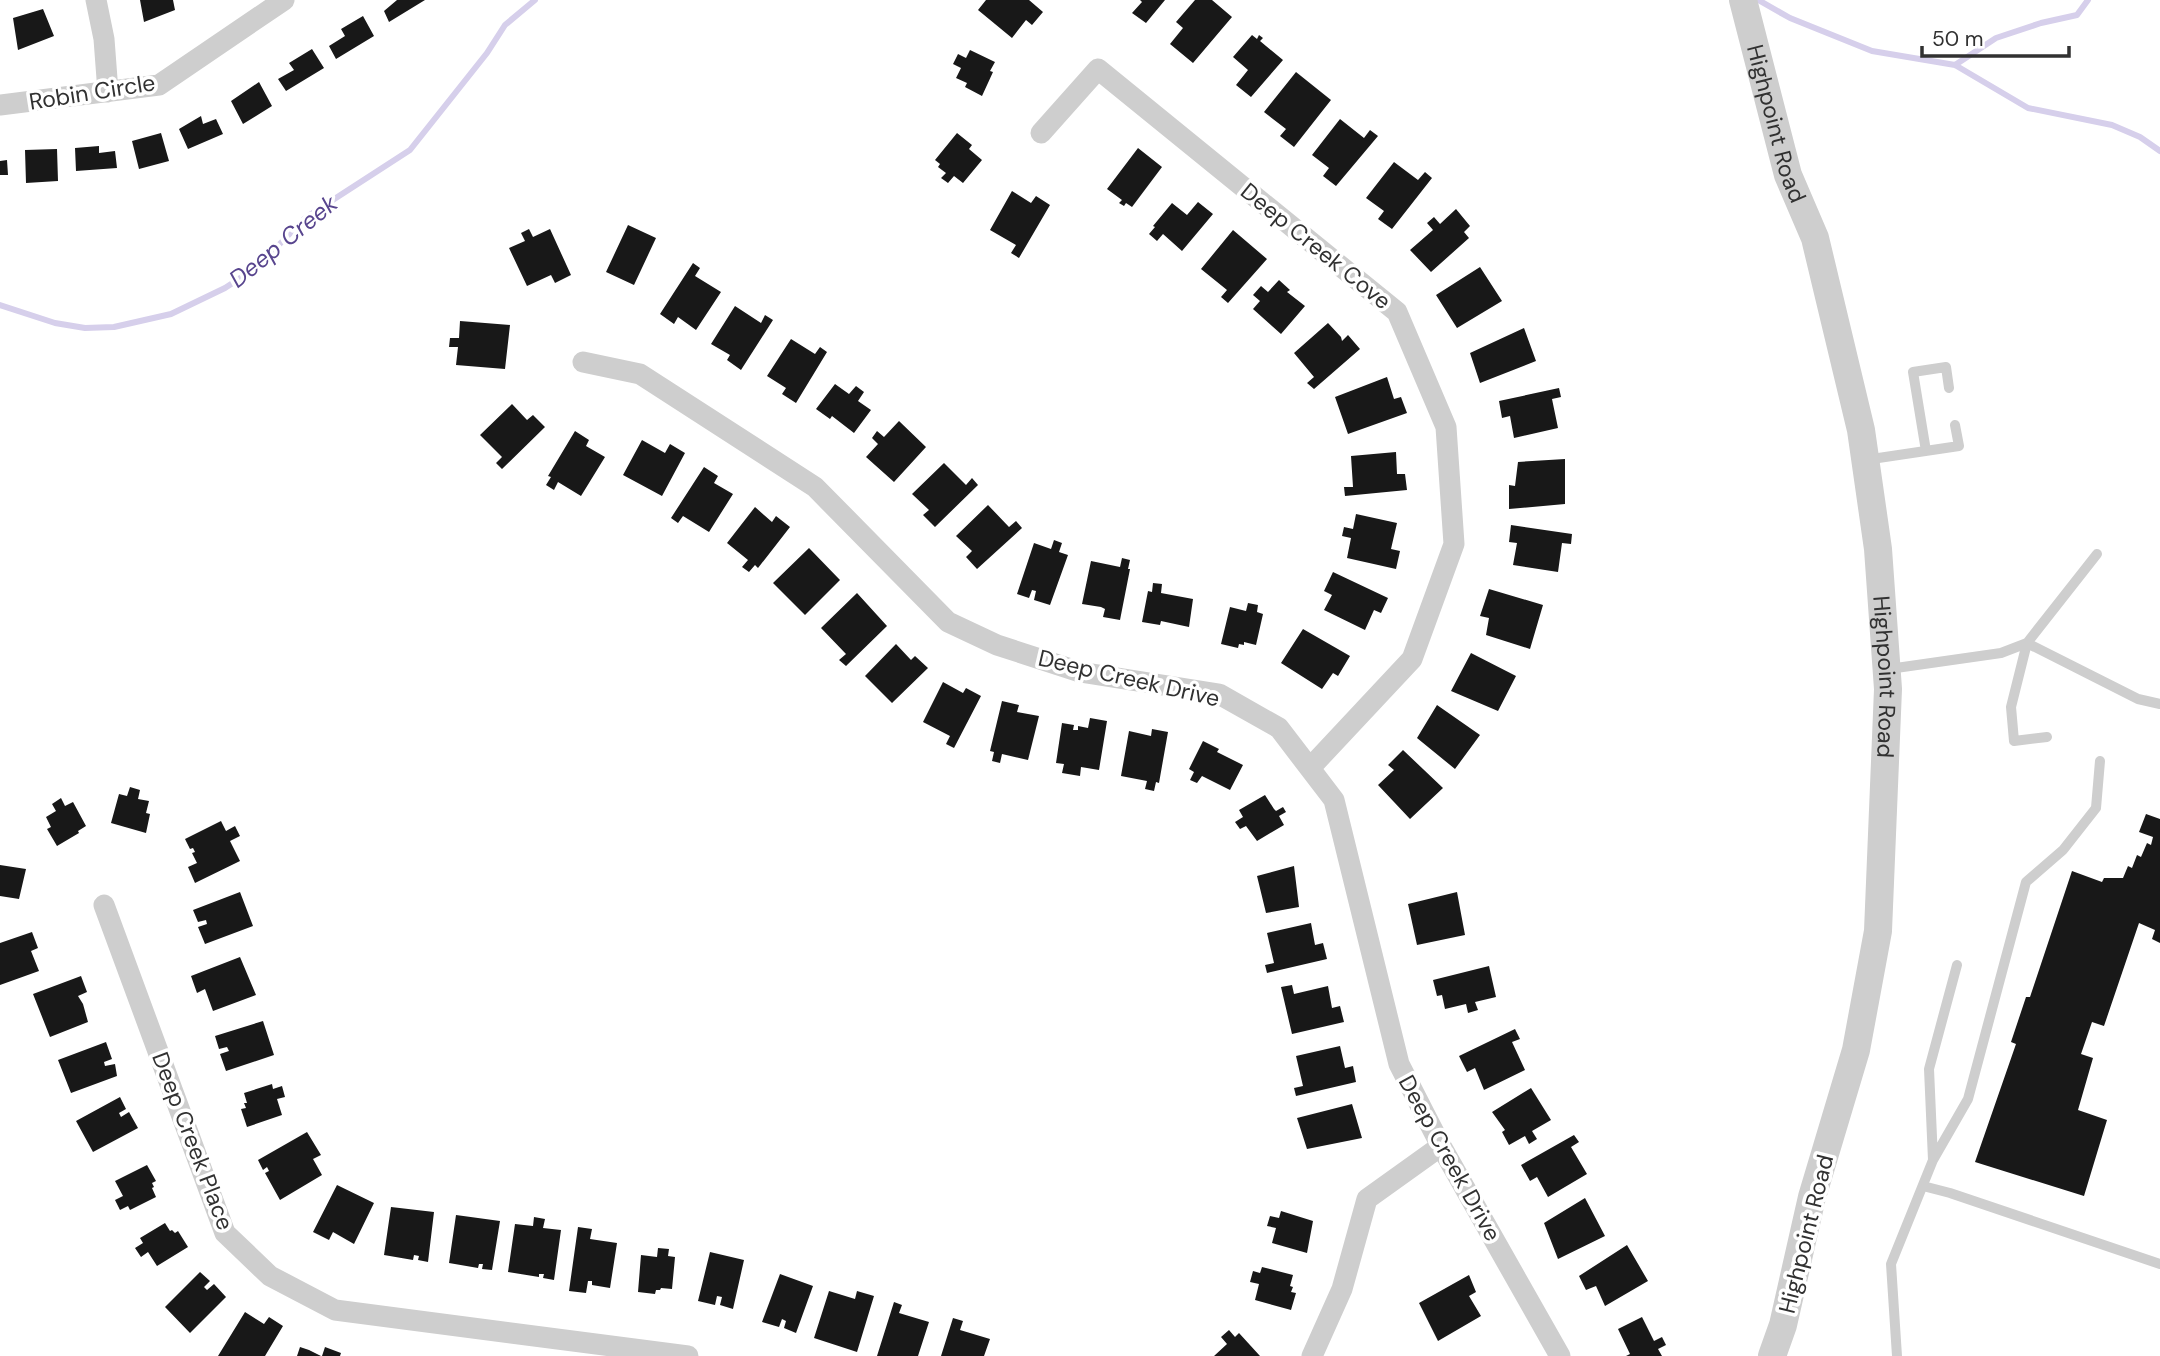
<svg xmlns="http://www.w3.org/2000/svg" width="2160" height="1356" viewBox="0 0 2160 1356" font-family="'DM Sans',sans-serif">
<rect width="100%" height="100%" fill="#fff"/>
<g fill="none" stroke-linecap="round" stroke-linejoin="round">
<path stroke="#d6cfeb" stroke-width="6" d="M 1760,1 L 1790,18 L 1872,51 L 1955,65 L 2028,108 L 2112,125 L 2140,137 L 2160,151
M 1955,65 L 1996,38 L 2041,23 L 2077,15 L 2088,0
M 0,305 L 55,323 L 85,328 L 114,327 L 171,314 L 225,288 L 248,273 L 271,253 L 305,218 L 410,150 L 487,53 L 505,25 L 535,0"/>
</g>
<path fill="#181818" d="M 140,0 L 173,0 L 175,10 L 144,22 Z
M 397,0 L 425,0 L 389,22 L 384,11 Z
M 986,0 L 1029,0 L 1043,12 L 1032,25 L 1026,20 L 1012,38 L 978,10 Z
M 1140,0 L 1165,0 L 1146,23 L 1132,13 L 1142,2 Z
M 1195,0 L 1212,0 L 1232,17 L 1193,63 L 1170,44 L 1183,28 L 1176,22 Z
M 43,9 L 54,36 L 18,50 L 13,18 Z
M 363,16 L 374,36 L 336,59 L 329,46 L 345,36 L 341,29 Z
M 1252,35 L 1257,39 L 1259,35 L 1263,38 L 1260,41 L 1283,60 L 1251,97 L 1236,85 L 1248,70 L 1233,57 Z
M 312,49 L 324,68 L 286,91 L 278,79 L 294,70 L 289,63 Z
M 970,50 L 995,62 L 990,71 L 993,72 L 982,96 L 965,87 L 967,83 L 956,78 L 961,68 L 953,64 L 958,54 L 966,58 Z
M 1296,72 L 1331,100 L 1294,147 L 1280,136 L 1286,129 L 1264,112 Z
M 259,82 L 272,106 L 243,124 L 231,101 Z
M 201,116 L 203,124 L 216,119 L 223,134 L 188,149 L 179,129 Z
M 1340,119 L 1364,138 L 1370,130 L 1378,136 L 1336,186 L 1323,176 L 1329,168 L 1312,155 Z
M 161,133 L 169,161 L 139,169 L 132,141 Z
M 957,133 L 972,145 L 969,149 L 982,160 L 963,183 L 954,176 L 948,183 L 941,178 L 946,173 L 938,167 L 940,164 L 935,160 Z
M 99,146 L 99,153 L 115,151 L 117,168 L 76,171 L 75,148 Z
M 1138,148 L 1162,167 L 1132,207 L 1126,203 L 1124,206 L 1119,203 L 1122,200 L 1107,189 Z
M 57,149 L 58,181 L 26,183 L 25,150 Z
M 7,160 L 8,175 L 0,175 L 0,161 Z
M 1394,162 L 1418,180 L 1425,172 L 1432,178 L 1392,229 L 1378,219 L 1384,211 L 1366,198 Z
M 1012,191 L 1031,203 L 1036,196 L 1050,205 L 1019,258 L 1011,253 L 1016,245 L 990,230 Z
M 1198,202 L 1213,214 L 1182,251 L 1163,234 L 1157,241 L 1149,234 L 1155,227 L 1153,226 L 1172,203 L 1187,215 Z
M 1456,209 L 1470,226 L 1464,232 L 1469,238 L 1431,272 L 1410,250 L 1433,230 L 1427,223 L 1434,217 L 1440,224 Z
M 628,225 L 656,238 L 634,285 L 606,272 Z
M 529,229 L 533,237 L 550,229 L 571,275 L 555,283 L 551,275 L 527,286 L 509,248 L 525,241 L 521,233 Z
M 1233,230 L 1267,259 L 1228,303 L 1221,297 L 1227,290 L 1201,269 Z
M 693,263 L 700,268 L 695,276 L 721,292 L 696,330 L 678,317 L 674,324 L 660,314 Z
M 1480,267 L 1502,301 L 1457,328 L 1436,295 Z
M 1279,280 L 1290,290 L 1287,292 L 1305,306 L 1281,334 L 1253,309 L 1260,301 L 1253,295 L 1261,286 L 1268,292 Z
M 735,306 L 761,323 L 765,315 L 773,320 L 741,370 L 727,360 L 730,355 L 711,344 Z
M 460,321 L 510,325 L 505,369 L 456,365 L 458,347 L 449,347 L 450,338 L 459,338 Z
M 1328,323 L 1341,337 L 1342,341 L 1348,335 L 1360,349 L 1314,389 L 1307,383 L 1314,377 L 1294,353 Z
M 1524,328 L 1536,361 L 1480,383 L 1470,353 Z
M 791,339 L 815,354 L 820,347 L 827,352 L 796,403 L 782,394 L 786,388 L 767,376 Z
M 1387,377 L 1394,399 L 1401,397 L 1407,413 L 1348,434 L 1335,397 Z
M 835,384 L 849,394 L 856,386 L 864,392 L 858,401 L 871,410 L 854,433 L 832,416 L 830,419 L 816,409 Z
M 1559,388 L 1561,397 L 1552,399 L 1558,428 L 1514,438 L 1510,416 L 1502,418 L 1499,401 Z
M 512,404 L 527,420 L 533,415 L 545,427 L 502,469 L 496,463 L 502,457 L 480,435 Z
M 899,421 L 926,447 L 894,482 L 866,457 L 878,444 L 872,438 L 877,431 L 884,437 Z
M 575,431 L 589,440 L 586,446 L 605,457 L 581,496 L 558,482 L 554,490 L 546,485 L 551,477 L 548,476 Z
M 642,440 L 665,453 L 670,444 L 685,453 L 662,496 L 623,475 Z
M 1396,452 L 1397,474 L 1405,474 L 1407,490 L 1345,496 L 1344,487 L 1353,487 L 1351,456 Z
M 1565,459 L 1565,504 L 1509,509 L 1509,485 L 1515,486 L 1518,462 Z
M 944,463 L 966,485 L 972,478 L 978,485 L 935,527 L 923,515 L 929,510 L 912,494 Z
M 704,467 L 718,476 L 714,483 L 733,494 L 709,532 L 683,516 L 678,523 L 671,518 Z
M 988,505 L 1009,527 L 1016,521 L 1022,528 L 977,569 L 966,557 L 972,551 L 956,536 Z
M 755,507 L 772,522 L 776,516 L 790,527 L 758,568 L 755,565 L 749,572 L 742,567 L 748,560 L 727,543 Z
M 1356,514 L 1397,523 L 1391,549 L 1400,551 L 1396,569 L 1347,558 L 1351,538 L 1342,536 L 1344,527 L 1353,529 Z
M 1511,525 L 1572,534 L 1571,544 L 1562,543 L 1558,572 L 1513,565 L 1517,543 L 1509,542 Z
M 1054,540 L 1062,543 L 1059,552 L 1068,555 L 1050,605 L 1034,600 L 1036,591 L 1032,590 L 1029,598 L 1017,594 L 1034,543 L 1051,549 Z
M 809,548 L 840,580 L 805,615 L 773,583 Z
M 1122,558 L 1130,560 L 1128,569 L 1130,569 L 1120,620 L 1103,617 L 1105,609 L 1101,607 L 1082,604 L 1091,561 L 1120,567 Z
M 1333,572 L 1388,598 L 1381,613 L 1374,610 L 1365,630 L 1324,610 L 1332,595 L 1324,591 Z
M 1153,583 L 1162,584 L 1161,593 L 1193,599 L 1189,627 L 1161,621 L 1160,625 L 1142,622 L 1148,591 L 1152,592 Z
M 1489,589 L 1543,605 L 1530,649 L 1486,635 L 1489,618 L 1480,616 Z
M 857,593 L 887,626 L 846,666 L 839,660 L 846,654 L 821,628 Z
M 1248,603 L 1258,605 L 1257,612 L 1263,614 L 1256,645 L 1244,642 L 1244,645 L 1239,644 L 1238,648 L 1221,644 L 1230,607 L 1246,611 Z
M 1303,629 L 1350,656 L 1338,676 L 1333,673 L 1322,689 L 1281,663 Z
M 896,644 L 911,660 L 915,656 L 928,668 L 892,703 L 865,676 Z
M 1471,653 L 1516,676 L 1498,711 L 1451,691 Z
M 943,682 L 963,693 L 966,688 L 981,696 L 954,748 L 946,744 L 950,736 L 923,722 Z
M 1002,701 L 1019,705 L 1017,712 L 1039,716 L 1028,760 L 1002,754 L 1000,763 L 992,761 L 994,752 L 990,751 Z
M 1437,705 L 1480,735 L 1455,769 L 1417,738 Z
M 1090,718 L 1107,721 L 1099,770 L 1081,767 L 1080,776 L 1062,773 L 1064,764 L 1056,763 L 1062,723 L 1074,725 L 1073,730 L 1078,730 L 1078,726 L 1088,728 Z
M 1152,729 L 1168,732 L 1159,783 L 1156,782 L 1154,791 L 1145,789 L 1147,781 L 1121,776 L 1129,731 L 1151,736 Z
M 1203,741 L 1219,749 L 1217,752 L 1243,765 L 1230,790 L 1202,776 L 1197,783 L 1190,780 L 1194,772 L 1189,769 Z
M 1403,750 L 1443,788 L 1410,819 L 1378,785 L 1394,770 L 1388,765 Z
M 130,787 L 140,790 L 138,799 L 149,801 L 146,813 L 150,814 L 146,833 L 111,823 L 119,794 L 127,796 Z
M 1265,795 L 1274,809 L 1276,811 L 1283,807 L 1286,812 L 1279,816 L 1284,825 L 1257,841 L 1246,826 L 1240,829 L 1235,822 L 1243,817 L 1239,810 Z
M 61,798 L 65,806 L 73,802 L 86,826 L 78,831 L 79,833 L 57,846 L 47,829 L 51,827 L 46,817 L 56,811 L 52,804 Z
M 2146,814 L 2160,819 L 2160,943 L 2152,939 L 2155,930 L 2139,923 L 2104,1026 L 2092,1022 L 2081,1054 L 2093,1058 L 2078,1110 L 2107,1120 L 2084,1196 L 1975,1162 L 2016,1044 L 2011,1042 L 2026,997 L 2030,997 L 2072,871 L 2102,882 L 2104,878 L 2123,878 L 2128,866 L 2132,868 L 2137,855 L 2141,857 L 2147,843 L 2151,845 L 2153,837 L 2139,832 Z
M 221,821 L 226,831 L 235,826 L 240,836 L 230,841 L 240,861 L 195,883 L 188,867 L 197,863 L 192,853 L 195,852 L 193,848 L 190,849 L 185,839 Z
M 0,865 L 26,869 L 19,899 L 0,896 Z
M 1294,866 L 1299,907 L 1266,913 L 1257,876 Z
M 240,892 L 253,926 L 205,944 L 198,927 L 207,924 L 206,920 L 198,922 L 193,910 Z
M 1457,892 L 1465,935 L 1417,945 L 1408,904 Z
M 1311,923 L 1315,945 L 1323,943 L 1327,959 L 1267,973 L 1265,965 L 1274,963 L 1267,933 Z
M 32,932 L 38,948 L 31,951 L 39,971 L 0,985 L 0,943 Z
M 240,957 L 256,995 L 213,1011 L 205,989 L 197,993 L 191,976 Z
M 1489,966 L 1496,997 L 1475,1002 L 1478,1010 L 1468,1013 L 1466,1004 L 1445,1009 L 1442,995 L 1437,996 L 1433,980 Z
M 81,976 L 87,992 L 78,996 L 83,1004 L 88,1022 L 50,1037 L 33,994 Z
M 1292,985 L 1294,994 L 1328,986 L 1332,1008 L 1340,1006 L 1344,1022 L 1292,1034 L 1281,987 Z
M 263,1021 L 274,1055 L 226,1071 L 220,1054 L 229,1051 L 227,1047 L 219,1049 L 215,1036 Z
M 1515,1029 L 1520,1039 L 1512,1042 L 1525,1070 L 1484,1090 L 1475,1068 L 1467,1072 L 1459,1056 Z
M 106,1042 L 112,1059 L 104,1062 L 105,1066 L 115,1064 L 117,1076 L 71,1093 L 58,1060 Z
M 1340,1046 L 1345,1068 L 1353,1066 L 1356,1082 L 1296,1096 L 1294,1088 L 1303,1086 L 1296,1056 Z
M 272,1084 L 273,1089 L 282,1086 L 285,1097 L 277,1099 L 282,1115 L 247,1127 L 241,1109 L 246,1108 L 244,1103 L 247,1103 L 244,1093 Z
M 1531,1088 L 1551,1120 L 1532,1131 L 1537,1139 L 1529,1144 L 1525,1136 L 1509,1145 L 1502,1132 L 1505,1130 L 1492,1112 Z
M 120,1097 L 126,1109 L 119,1113 L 121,1117 L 129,1112 L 138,1128 L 93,1152 L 76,1121 Z
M 1352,1104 L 1362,1138 L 1307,1149 L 1297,1118 Z
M 307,1132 L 321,1155 L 313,1159 L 322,1175 L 280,1200 L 265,1173 L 269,1171 L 267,1167 L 263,1170 L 258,1160 Z
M 1574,1135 L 1579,1142 L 1571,1147 L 1587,1174 L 1548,1197 L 1537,1177 L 1530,1181 L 1521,1165 Z
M 147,1165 L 156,1181 L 152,1183 L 154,1187 L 152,1188 L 156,1197 L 130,1210 L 128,1206 L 120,1210 L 115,1200 L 123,1196 L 115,1181 Z
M 337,1185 L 374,1203 L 354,1244 L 333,1232 L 329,1240 L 313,1232 Z
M 1585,1198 L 1605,1236 L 1558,1259 L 1544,1223 Z
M 391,1207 L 434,1212 L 428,1262 L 418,1260 L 419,1256 L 414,1255 L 413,1260 L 384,1255 Z
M 1281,1211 L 1313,1221 L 1307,1253 L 1272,1243 L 1276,1228 L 1267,1226 L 1270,1216 L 1279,1218 Z
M 456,1215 L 500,1221 L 492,1270 L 482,1269 L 483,1264 L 479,1264 L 478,1268 L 449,1263 Z
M 534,1217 L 545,1219 L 543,1228 L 561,1230 L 554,1280 L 543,1278 L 544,1274 L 539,1274 L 539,1277 L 508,1272 L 515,1224 L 533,1226 Z
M 165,1223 L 170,1231 L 172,1230 L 175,1233 L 178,1231 L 188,1247 L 157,1266 L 148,1252 L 141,1257 L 135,1248 L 143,1243 L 140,1238 Z
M 578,1227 L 592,1229 L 590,1239 L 617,1243 L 610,1288 L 592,1285 L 592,1281 L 588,1281 L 586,1293 L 569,1291 Z
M 1627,1245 L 1648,1281 L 1605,1306 L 1596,1286 L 1586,1290 L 1579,1276 Z
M 658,1248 L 669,1249 L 668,1256 L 675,1257 L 672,1289 L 661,1288 L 660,1290 L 656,1290 L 655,1294 L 638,1292 L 641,1255 L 657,1257 Z
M 710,1252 L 744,1260 L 733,1309 L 720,1305 L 722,1297 L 717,1296 L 715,1305 L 698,1301 Z
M 1262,1267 L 1293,1275 L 1290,1286 L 1293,1287 L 1291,1292 L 1296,1293 L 1291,1310 L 1255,1300 L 1259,1284 L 1250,1282 L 1253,1271 L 1260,1273 Z
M 200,1272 L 210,1281 L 204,1287 L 207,1290 L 214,1284 L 226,1297 L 190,1333 L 165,1307 Z
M 780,1274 L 813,1286 L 796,1333 L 784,1328 L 786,1321 L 782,1319 L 779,1327 L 762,1322 Z
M 1469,1275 L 1476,1292 L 1469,1296 L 1481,1316 L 1438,1341 L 1419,1303 Z
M 829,1291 L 855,1299 L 857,1291 L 874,1296 L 857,1352 L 814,1338 Z
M 894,1302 L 902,1305 L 899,1313 L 929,1322 L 918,1356 L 877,1356 Z
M 245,1312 L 264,1324 L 269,1317 L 283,1326 L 265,1356 L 218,1356 Z
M 1642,1317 L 1654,1341 L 1662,1337 L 1666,1345 L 1658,1349 L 1662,1356 L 1626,1356 L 1630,1354 L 1618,1329 Z
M 953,1318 L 963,1321 L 960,1330 L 990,1339 L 984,1356 L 941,1356 Z
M 1229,1330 L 1235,1337 L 1239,1333 L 1260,1356 L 1214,1356 L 1227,1344 L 1221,1337 Z
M 300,1347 L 309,1350 L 321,1356 L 297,1356 Z
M 325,1347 L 341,1353 L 340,1356 L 322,1356 Z"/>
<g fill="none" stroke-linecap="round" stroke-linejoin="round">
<path stroke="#cecece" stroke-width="10" d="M 1926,451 L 1913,372 L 1946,367 L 1949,388
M 1865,460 L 1959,446 L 1955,425
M 2097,554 L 2027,643 L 2138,699 L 2160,704
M 2027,643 L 2011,707 L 2014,741 L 2047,737
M 1889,669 L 2001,653 L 2027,643
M 1933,1160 L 1929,1069 L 1957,965
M 1923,1186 L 1950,1193 L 2160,1264
M 1897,1356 L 1891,1264 L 1933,1160 L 1968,1099 L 2026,882 L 2063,850 L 2096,808 L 2100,761"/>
<path stroke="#cecece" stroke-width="21" d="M 96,0 L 104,39 L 108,92
M 0,105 L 159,85 L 284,0
M 1041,133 L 1098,69 L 1397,312 L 1446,427 L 1454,544 L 1412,659 L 1310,768
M 583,362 L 640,374 L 815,487 L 948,622 L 997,645 L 1080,672 L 1219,694 L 1279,728 L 1334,800 L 1399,1064 L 1441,1146 L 1560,1356
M 104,905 L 225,1233 L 270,1276 L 335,1310 L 688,1356
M 1312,1356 L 1342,1289 L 1367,1199 L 1441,1146"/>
<path stroke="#cecece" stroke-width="28" id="s1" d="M 1743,0 L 1788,175 L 1815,238 L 1861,430 L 1878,549 L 1888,689 L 1878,931 L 1856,1050 L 1812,1197 L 1783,1325 L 1772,1356"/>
</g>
<g text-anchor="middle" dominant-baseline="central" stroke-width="7" stroke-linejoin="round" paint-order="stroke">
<g font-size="23" fill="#313131" stroke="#fff">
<text transform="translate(92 92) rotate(-9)">Robin Circle</text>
<text stroke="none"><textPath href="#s1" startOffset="128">Highpoint Road</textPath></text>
<text transform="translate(1316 246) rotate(39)">Deep Creek Cove</text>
<text stroke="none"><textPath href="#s1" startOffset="695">Highpoint Road</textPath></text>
<text transform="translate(1129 678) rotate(13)">Deep Creek Drive</text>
<text transform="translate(193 1141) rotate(69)">Deep Creek Place</text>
<text transform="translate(1450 1158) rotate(61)">Deep Creek Drive</text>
<text transform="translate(1806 1234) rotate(-76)">Highpoint Road</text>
</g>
<g font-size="24" font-style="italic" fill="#58458e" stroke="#fff">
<text transform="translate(283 241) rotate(-39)">Deep Creek</text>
</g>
</g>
<path d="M1922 46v10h147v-10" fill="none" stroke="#313131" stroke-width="3.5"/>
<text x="1932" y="46" font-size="21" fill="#313131" stroke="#ffffff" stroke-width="5" paint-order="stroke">50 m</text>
</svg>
